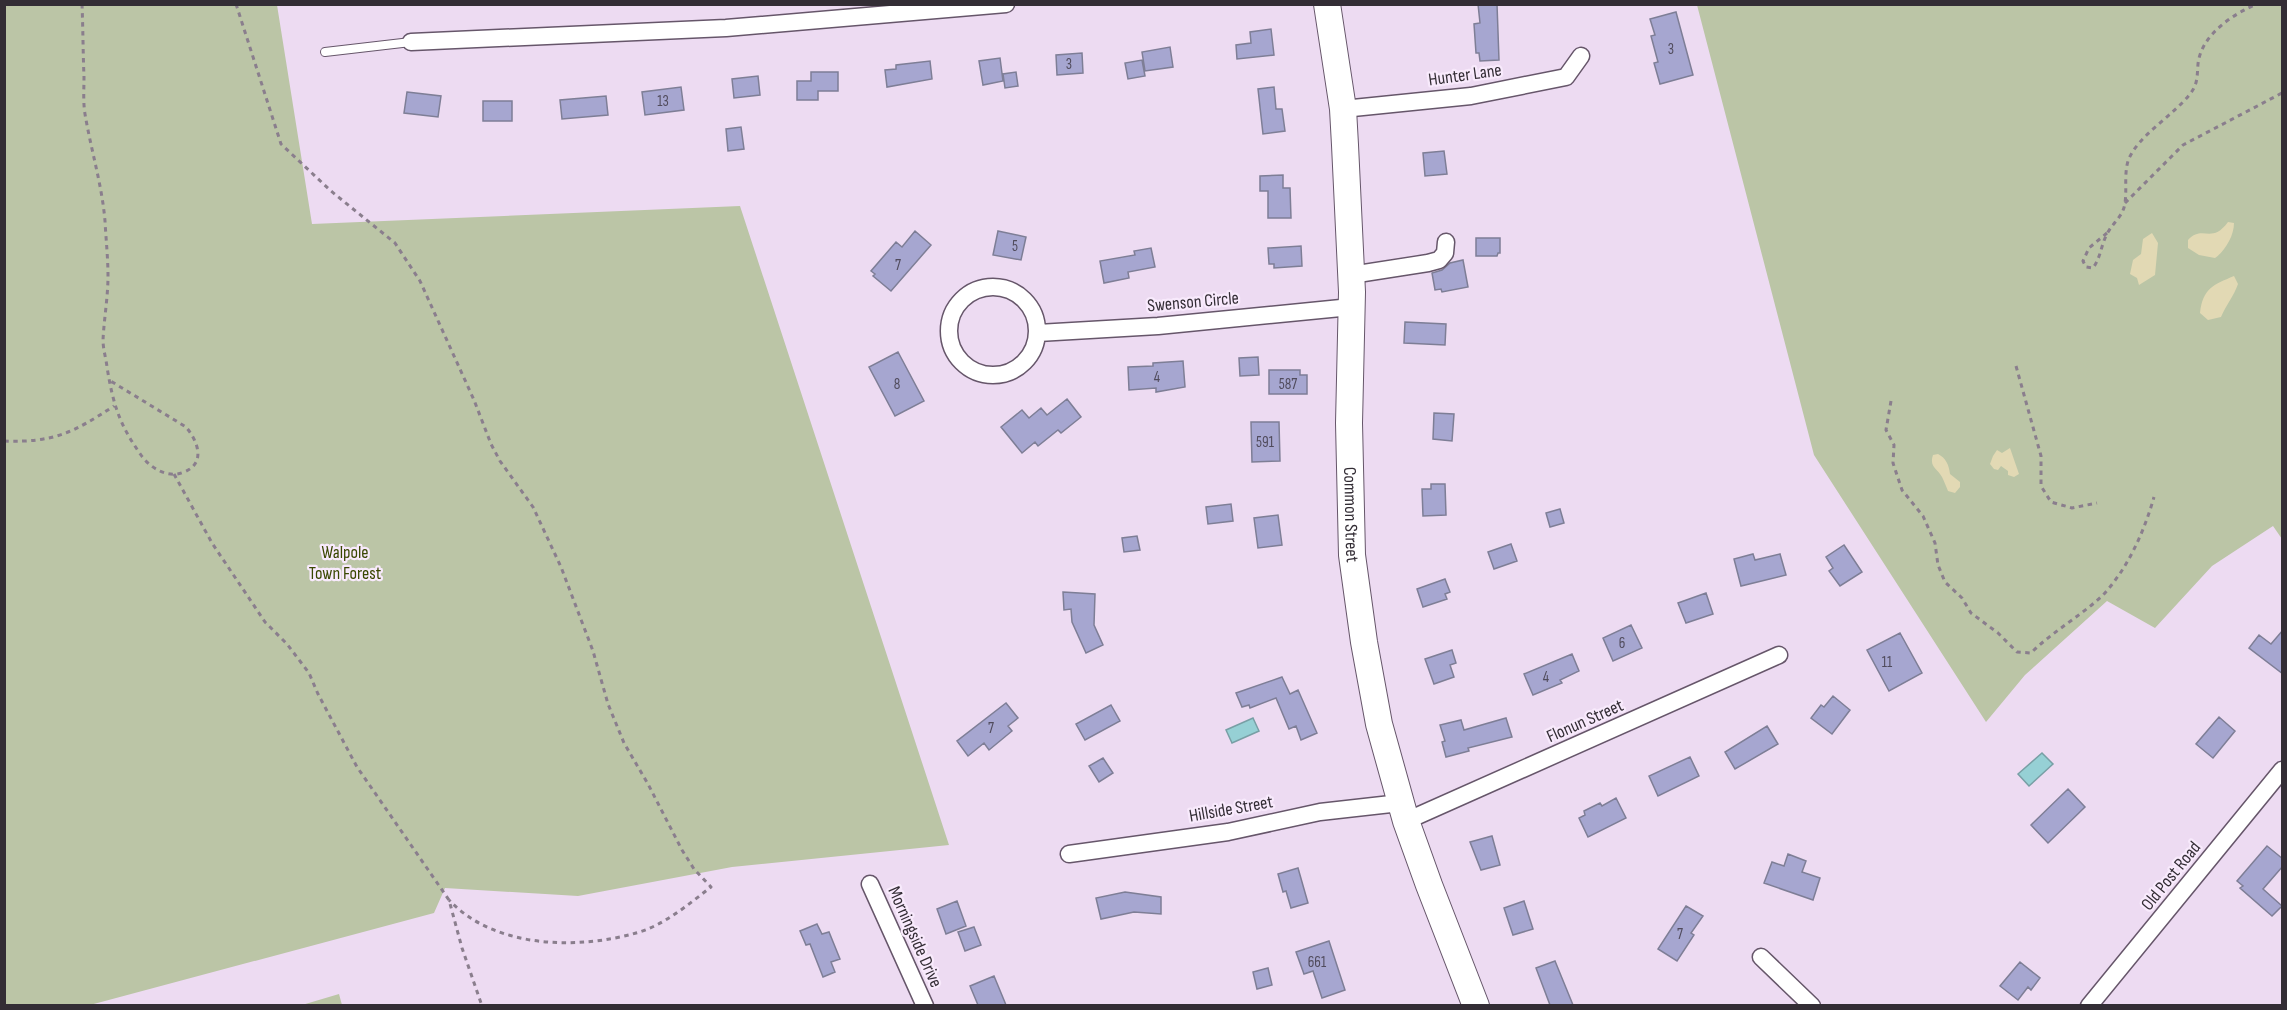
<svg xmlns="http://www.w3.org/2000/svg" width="2287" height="1010" viewBox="0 0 2287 1010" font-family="'Sofia Sans Condensed',sans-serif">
<rect width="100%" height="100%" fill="#eddbf2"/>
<path fill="#bbc5a6" d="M 5,4 L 277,5 L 312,224 L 740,206 L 949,845 L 732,867 L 578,896 L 445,888 L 434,913 L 90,1005 L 5,1005 Z
M 1697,5 L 2282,5 L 2282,539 L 2273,526 L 2212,566 L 2155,628 L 2107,601 L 2025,675 L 1986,722 L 1814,455 Z
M 339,994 L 342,1005 L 302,1005 Z"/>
<path fill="#e2d9b4" d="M 2228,222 L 2234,223 C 2234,236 2225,251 2215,258 L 2199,255 L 2188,248 L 2188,240 C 2203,224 2211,245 2228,222 Z
M 2152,233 L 2158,243 L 2155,275 L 2139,285 L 2137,278 L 2130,274 L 2133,260 L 2141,254 L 2143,239 Z
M 2234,276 L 2238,284 C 2234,296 2226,305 2221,317 L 2208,320 L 2200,313 C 2203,288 2213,285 2234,276 Z
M 2010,448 L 2019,474 L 2014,477 L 2008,475 L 2008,471 L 2001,466 L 1998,470 L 1994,469 L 1990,464 L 1993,456 L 1997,450 L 2002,453 Z
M 1938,454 C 1946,458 1949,465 1950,474 L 1960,482 L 1960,487 L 1955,493 L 1948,491 C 1946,486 1944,481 1942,477 C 1937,468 1929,467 1933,455 Z"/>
<path fill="#96d0d5" stroke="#789fa5" stroke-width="1.5" d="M 1253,718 L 1259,731 L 1232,743 L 1226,730 Z
M 2042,753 L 2053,764 L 2029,786 L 2018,774 Z"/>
<path fill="#a6a6d0" stroke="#7e7e96" stroke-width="1.5" d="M 1478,4 L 1497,4 L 1499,60 L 1480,61 L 1479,53 L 1476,53 L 1474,24 L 1480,23 Z
M 1676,12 L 1693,75 L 1660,84 L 1654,63 L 1658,62 L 1651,36 L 1655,35 L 1650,19 Z
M 1271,29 L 1274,55 L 1237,59 L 1236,45 L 1251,43 L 1250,32 Z
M 1170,47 L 1173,67 L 1145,71 L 1142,52 Z
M 1082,53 L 1083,73 L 1057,75 L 1056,55 Z
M 1000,58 L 1003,81 L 983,85 L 979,61 Z
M 1142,60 L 1145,76 L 1128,79 L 1125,63 Z
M 930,61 L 932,79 L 887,87 L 885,70 L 896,69 L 896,65 Z
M 811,72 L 838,72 L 838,91 L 818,91 L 818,100 L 797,100 L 797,81 L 811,81 Z
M 1016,72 L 1018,86 L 1005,88 L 1003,74 Z
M 758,76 L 760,95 L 734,98 L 732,79 Z
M 681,87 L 684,110 L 645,115 L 642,92 Z
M 1274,87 L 1276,109 L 1282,109 L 1285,131 L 1263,134 L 1258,89 Z
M 407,92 L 441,96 L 438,117 L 404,113 Z
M 606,96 L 608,115 L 562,119 L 560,100 Z
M 483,101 L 512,101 L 512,121 L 483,121 Z
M 741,127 L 744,149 L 728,151 L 726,129 Z
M 1444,151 L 1447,174 L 1425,176 L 1423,153 Z
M 1283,175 L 1283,188 L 1290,188 L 1291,218 L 1268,218 L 1268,191 L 1260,191 L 1260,176 Z
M 915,231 L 931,245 L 891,291 L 873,276 L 875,274 L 871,271 L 896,242 L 902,247 Z
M 998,231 L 1026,237 L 1021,260 L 993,255 Z
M 1476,238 L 1500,238 L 1500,253 L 1498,253 L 1497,256 L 1476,256 Z
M 1301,246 L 1302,266 L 1274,268 L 1274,264 L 1269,264 L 1268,248 Z
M 1151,248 L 1155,267 L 1128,272 L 1129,278 L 1104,283 L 1100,261 L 1135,255 L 1134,251 Z
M 1463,260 L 1468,287 L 1442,292 L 1441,289 L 1435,290 L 1432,273 L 1442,270 L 1450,263 Z
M 1405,322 L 1446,324 L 1445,345 L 1404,343 Z
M 898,352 L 924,401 L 895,416 L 869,367 Z
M 1258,357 L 1259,375 L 1240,376 L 1239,358 Z
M 1183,361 L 1185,387 L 1156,392 L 1156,388 L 1129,390 L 1128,367 L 1153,366 L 1153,363 Z
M 1269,370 L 1300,370 L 1300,375 L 1307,375 L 1307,394 L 1269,394 Z
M 1067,399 L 1081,417 L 1061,433 L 1058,430 L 1038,446 L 1035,442 L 1022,453 L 1001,427 L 1022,410 L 1029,418 L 1041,408 L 1047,415 Z
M 1434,413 L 1454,414 L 1452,441 L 1433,439 Z
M 1251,422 L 1279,422 L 1280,461 L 1252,462 Z
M 1431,484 L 1445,484 L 1446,515 L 1423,516 L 1422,489 L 1431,489 Z
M 1231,504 L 1233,521 L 1208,524 L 1206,507 Z
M 1560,509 L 1564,523 L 1550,527 L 1546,513 Z
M 1278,515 L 1282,545 L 1258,548 L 1254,518 Z
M 1137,536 L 1140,550 L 1124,552 L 1122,538 Z
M 1511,544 L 1517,561 L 1494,569 L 1488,552 Z
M 1844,545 L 1862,572 L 1840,586 L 1829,571 L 1833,568 L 1826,557 Z
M 1753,554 L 1755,560 L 1780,554 L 1786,575 L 1741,586 L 1734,559 Z
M 1445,579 L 1450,592 L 1445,594 L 1447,599 L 1423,607 L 1417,589 Z
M 1063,592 L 1095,594 L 1094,625 L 1103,645 L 1086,653 L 1072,622 L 1071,609 L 1064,610 Z
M 1706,593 L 1713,614 L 1686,623 L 1678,603 Z
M 1631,625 L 1642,648 L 1613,661 L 1603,638 Z
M 2283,630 L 2283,674 L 2249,648 L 2259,635 L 2271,644 Z
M 1900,633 L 1922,673 L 1889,691 L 1867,650 Z
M 1452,650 L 1456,663 L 1450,665 L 1454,677 L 1434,684 L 1425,659 Z
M 1572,654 L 1579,671 L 1560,680 L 1562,683 L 1533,695 L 1524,674 Z
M 1282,677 L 1290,694 L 1298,690 L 1317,733 L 1301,740 L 1296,726 L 1289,729 L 1276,698 L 1250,708 L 1249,705 L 1242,707 L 1236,693 Z
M 1833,696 L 1850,710 L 1832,734 L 1811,718 L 1821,705 L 1824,707 Z
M 1006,703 L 1018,718 L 1008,726 L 1012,731 L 989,750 L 984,743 L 968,756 L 957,741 Z
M 1111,705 L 1120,721 L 1085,740 L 1076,724 Z
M 2219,717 L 2235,731 L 2213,758 L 2196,744 Z
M 1506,718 L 1512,737 L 1468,748 L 1469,751 L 1446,757 L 1442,742 L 1445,741 L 1440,725 L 1461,720 L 1464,730 Z
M 1767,726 L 1778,744 L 1735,769 L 1725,752 Z
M 1690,757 L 1699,776 L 1658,796 L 1649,776 Z
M 1103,758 L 1113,773 L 1099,782 L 1089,766 Z
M 2068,789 L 2085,807 L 2048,843 L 2031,825 Z
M 1616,798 L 1626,818 L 1588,837 L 1579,818 L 1585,815 L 1584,811 L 1600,803 L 1602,806 Z
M 1492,836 L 1500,865 L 1481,870 L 1470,842 Z
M 2267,846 L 2283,859 L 2283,866 L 2263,889 L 2282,906 L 2272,916 L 2240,888 L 2243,886 L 2237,881 Z
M 1788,854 L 1806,861 L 1802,872 L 1820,878 L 1813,900 L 1764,883 L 1772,862 L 1784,866 Z
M 1298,868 L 1308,903 L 1291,908 L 1286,891 L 1283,892 L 1278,874 Z
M 1125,892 L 1161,897 L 1161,914 L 1134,912 L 1101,919 L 1096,898 Z
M 957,901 L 966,926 L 946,934 L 937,909 Z
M 1524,901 L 1533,929 L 1513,935 L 1504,908 Z
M 1686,906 L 1703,916 L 1691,933 L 1694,935 L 1677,961 L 1658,949 Z
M 817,924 L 822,934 L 829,932 L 840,959 L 831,962 L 835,972 L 823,977 L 810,944 L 806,945 L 800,931 Z
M 974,927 L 981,945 L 965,951 L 958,932 Z
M 1329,941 L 1345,990 L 1322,998 L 1313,971 L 1304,974 L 1296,952 Z
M 1555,961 L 1573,1005 L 1550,1005 L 1536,968 Z
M 2020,962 L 2040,978 L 2031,990 L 2028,987 L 2018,1000 L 2000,986 Z
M 1268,968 L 1272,985 L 1257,989 L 1253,972 Z
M 994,976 L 1006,1005 L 978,1005 L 970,986 Z"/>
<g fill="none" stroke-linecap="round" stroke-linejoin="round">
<defs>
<path id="service" d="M 325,52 L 411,42"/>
<path id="minor" d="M 411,42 L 726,28 L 1006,4
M 1343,109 L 1471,96 L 1566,77 L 1581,56
M 1351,275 L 1428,263 L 1439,260 L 1445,253 L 1446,242
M949 331a44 44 0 1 1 88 0a44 44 0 1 1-88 0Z
M 1038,333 L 1158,326 L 1351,307
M 1406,821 L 1779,655
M 1069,854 L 1228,832 L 1320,812 L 1400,803
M 870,884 L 925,1006
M 1761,957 L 1812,1006
M 2089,1006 L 2282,770"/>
<g id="primary">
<path id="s1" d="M 1327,4 L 1343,109 L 1345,145 L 1352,292 L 1349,423 L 1352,555 L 1364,642 L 1379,724 L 1406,821 L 1429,885 L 1476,1006"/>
</g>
</defs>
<use href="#service" stroke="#66566a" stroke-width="10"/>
<use href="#minor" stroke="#66566a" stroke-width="19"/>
<use href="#primary" stroke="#66566a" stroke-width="28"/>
<path stroke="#8a7e8d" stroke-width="3" stroke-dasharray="4.5 4.5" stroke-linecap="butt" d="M 82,4 C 83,29 83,53 84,77 C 84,89 83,102 85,114 C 91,150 102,185 105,221 C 106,240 108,258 108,276 C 108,297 104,319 103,340 C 103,349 106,358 107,367 C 113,404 119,424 141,455 C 150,468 168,479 184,472 C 207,463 197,440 186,427 L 109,380
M 236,4 L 281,144 L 331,191 L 395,243 L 420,281 L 474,400 L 491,444 L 500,461 L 533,507 L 561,567 L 593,651 L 608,704 L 624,743 L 648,784 L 682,850 L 694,869 L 711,887 C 689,904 663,926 636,933 C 576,950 494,948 449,900
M 2125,203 L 2183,145 L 2282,93
M 2107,233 L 2089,248 L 2083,261 L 2086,267 L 2093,268 C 2101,257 2101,245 2107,234 C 2113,222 2123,217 2125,203 C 2127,189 2124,175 2128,161 C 2137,136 2174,115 2190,94 C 2198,84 2197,76 2198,64 C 2201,35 2233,14 2257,4
M 2016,366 L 2041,456 L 2041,486 L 2051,502 L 2072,508 L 2097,503
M 1891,401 L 1886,430 L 1894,445 L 1893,463 L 1902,490 L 1923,516 L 1935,543 L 1938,565 L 1945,582 L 1962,598 L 1971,613 L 1998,633 L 2017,652 L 2031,653 C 2053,631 2081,616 2103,595 C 2128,568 2144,532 2154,497
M 4,441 C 54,443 74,432 114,406
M 174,474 L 212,543 L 265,622 L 287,644 L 309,673 L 318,694 L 357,767 L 449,900 L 462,948 L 482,1006"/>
<use href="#service" stroke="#fff" stroke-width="8"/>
<use href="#minor" stroke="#fff" stroke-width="16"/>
<use href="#primary" stroke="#fff" stroke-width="26"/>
</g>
<g text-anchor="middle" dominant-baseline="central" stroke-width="4.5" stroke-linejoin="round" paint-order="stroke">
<g font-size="15" fill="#504b5c">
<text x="1671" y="49">3</text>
<text x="1069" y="64">3</text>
<text x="663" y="101">13</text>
<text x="1015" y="246">5</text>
<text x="898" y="265">7</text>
<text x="1157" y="377">4</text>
<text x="897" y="384">8</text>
<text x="1288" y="384">587</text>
<text x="1265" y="442">591</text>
<text x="1622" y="643">6</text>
<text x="1887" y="662">11</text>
<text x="1546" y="677">4</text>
<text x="991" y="728">7</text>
<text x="1680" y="934">7</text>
<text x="1317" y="962">661</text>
</g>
<g font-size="18" fill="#332d35" stroke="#f8eafc">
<text transform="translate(1465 75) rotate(-8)">Hunter Lane</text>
<text transform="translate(1193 302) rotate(-5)">Swenson Circle</text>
<text stroke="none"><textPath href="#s1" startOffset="512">Common Street</textPath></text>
<text transform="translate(1585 721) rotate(-24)">Flonun Street</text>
<text transform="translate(1231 809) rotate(-10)">Hillside Street</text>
<text transform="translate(2171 876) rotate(-51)">Old Post Road</text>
<text transform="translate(915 937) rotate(66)">Morningside Drive</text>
</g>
<g font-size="18" fill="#394700" stroke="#f8eafc">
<text x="345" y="552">Walpole<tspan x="345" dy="21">Town Forest</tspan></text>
</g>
</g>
<rect width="2287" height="1010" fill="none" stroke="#332d35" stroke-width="12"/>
</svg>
